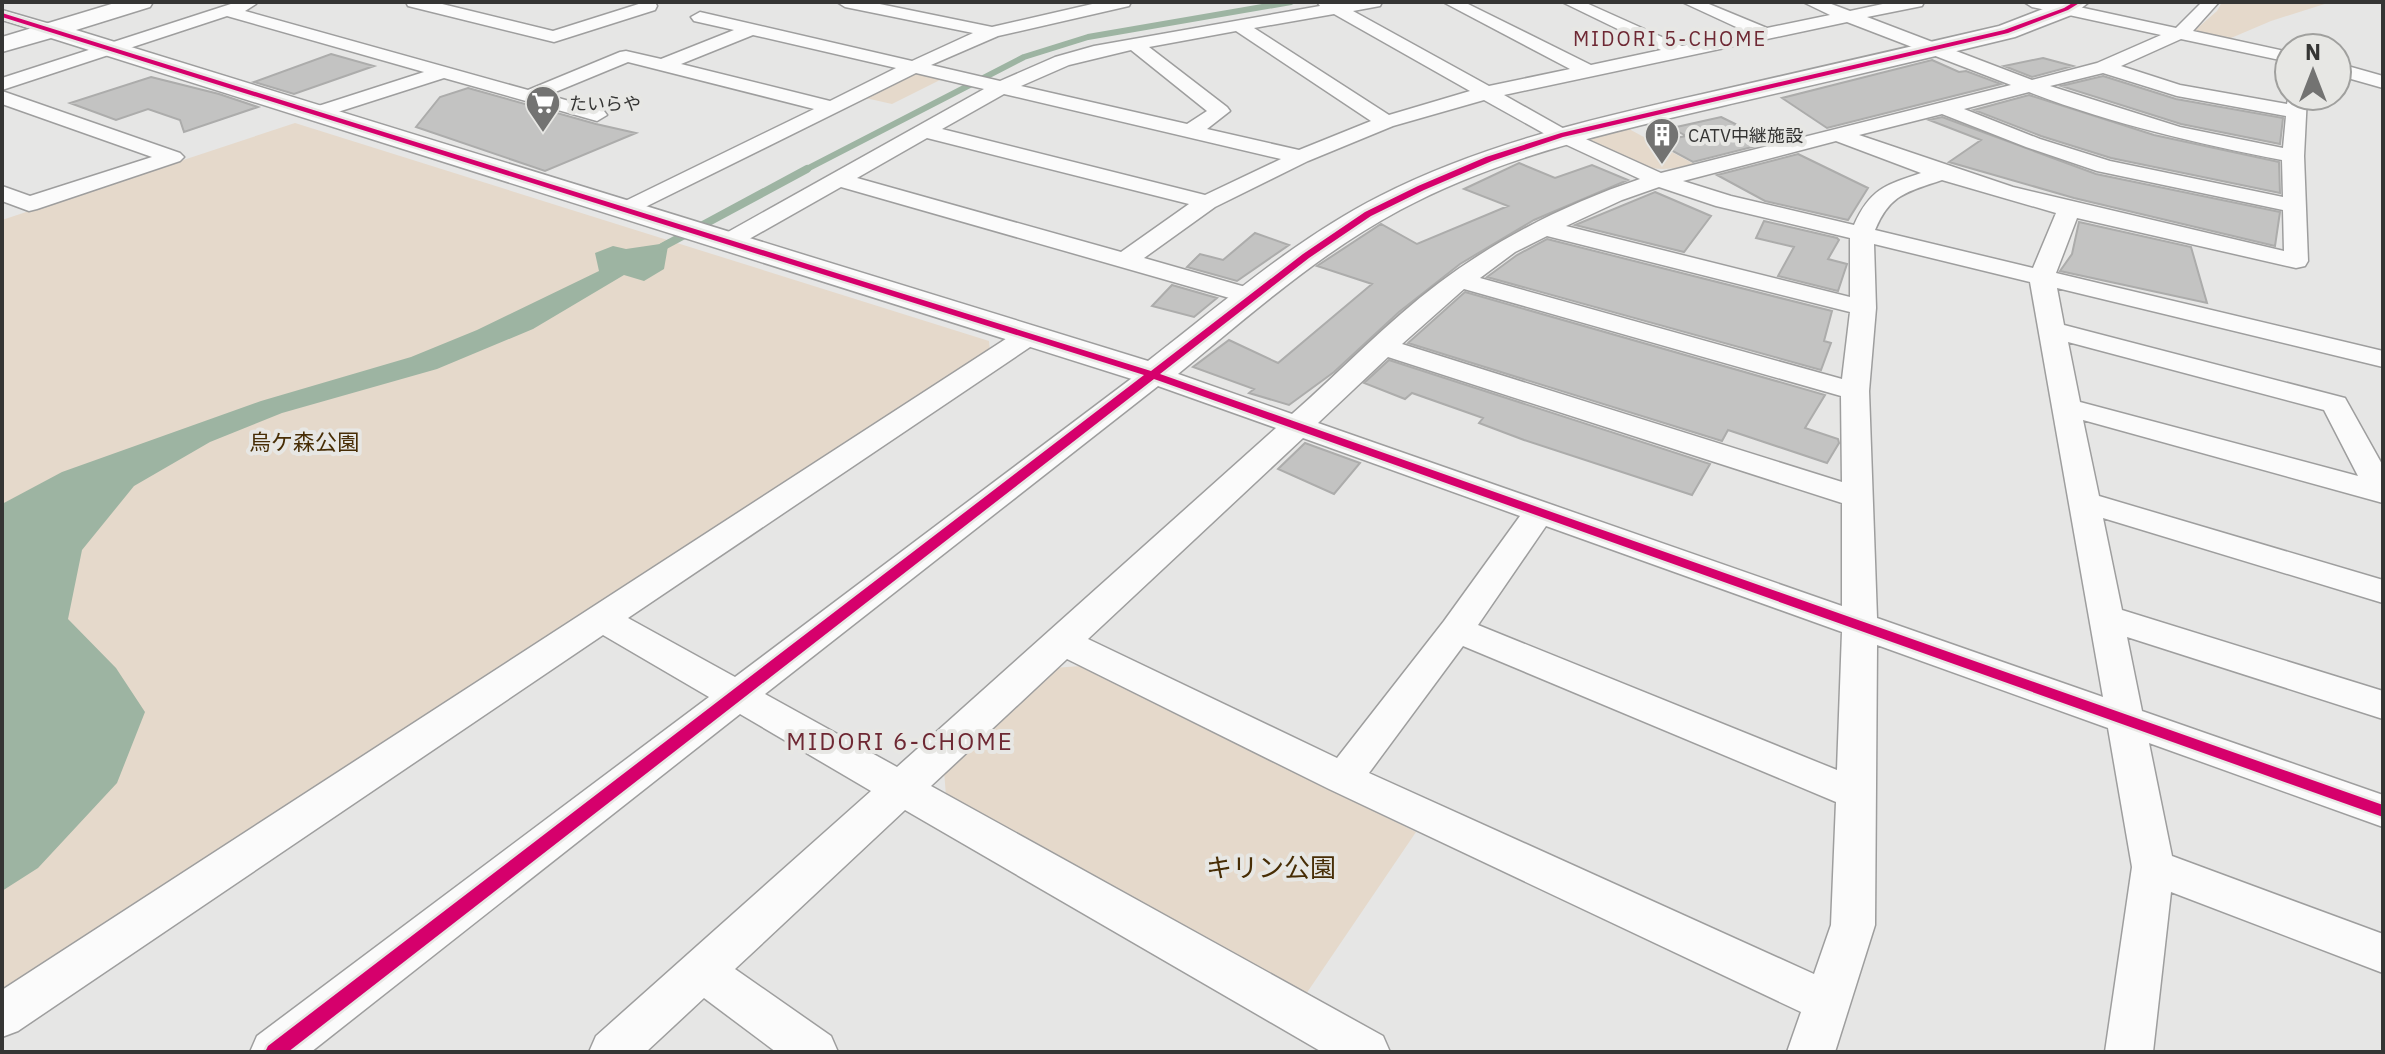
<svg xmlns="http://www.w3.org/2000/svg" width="2385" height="1054" viewBox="0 0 2385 1054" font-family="'IBM Plex Sans','Noto Sans JP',sans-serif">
<rect width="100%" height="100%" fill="#e6e6e5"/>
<path fill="#e5d9cb" d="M 2222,2 L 2331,2 L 2271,21 L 2224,41 L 2193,32 L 2217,11 Z
M 920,73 L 942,79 L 892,104 L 861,97 L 905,75 Z
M 295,123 L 989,341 L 990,351 L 2,1001 L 2,220 Z
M 1629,129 L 1694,164 C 1648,177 1632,162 1591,144 L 1591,138 Z
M 1081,666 L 1416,832 L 1304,997 L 946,796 L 944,771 L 1053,668 Z"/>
<path fill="#9db4a2" d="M 669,239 L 675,241 L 668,246 L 664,269 L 644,281 L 624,275 L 533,329 L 437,369 L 282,413 L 210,442 L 134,486 L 82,550 L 68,619 L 116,668 L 145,712 L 117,783 L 38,868 L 2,891 L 2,504 L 62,472 L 261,401 L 411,357 L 477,330 L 599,271 L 595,253 L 613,246 L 626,249 L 660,244 Z"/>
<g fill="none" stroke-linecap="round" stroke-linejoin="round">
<path stroke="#9db4a2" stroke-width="6" d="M 803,171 L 1024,57 L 1088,37 L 1291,2"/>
<path stroke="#9db4a2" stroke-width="8" d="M 662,247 L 807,169"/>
</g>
<path fill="#c3c3c2" stroke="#acacab" stroke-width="2" d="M 331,54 L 374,66 L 294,94 L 254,82 Z
M 2043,58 L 2073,66 L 2032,77 L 2004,66 Z
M 1932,60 L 1959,72 L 1966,71 L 2001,84 L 1827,128 L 1782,98 Z
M 2103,76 L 2176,99 L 2283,118 L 2280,144 L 2181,124 L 2061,86 Z
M 151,77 L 219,94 L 258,107 L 184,132 L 180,120 L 148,109 L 116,120 L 70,103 Z
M 468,88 L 596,124 L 636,133 L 545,171 L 416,127 L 440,97 Z
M 2029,95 L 2154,135 L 2279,162 L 2280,193 L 2111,158 L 2041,136 L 1974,110 Z
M 1721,117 L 1772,142 L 1693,162 L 1656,142 L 1686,136 L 1672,128 Z
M 1942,117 L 2096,174 L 2280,212 L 2275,246 L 2074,198 L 1949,162 L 1981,140 L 1929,120 Z
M 1798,154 L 1868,188 L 1848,220 L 1765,201 L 1717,175 Z
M 1519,163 L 1555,178 L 1592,165 L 1628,180 L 1534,220 L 1460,264 L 1399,312 L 1334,372 L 1289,405 L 1249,393 L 1254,389 L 1193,367 L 1229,340 L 1278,363 L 1372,284 L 1317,266 L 1381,224 L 1417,244 L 1508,206 L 1464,189 Z
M 1655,192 L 1711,216 L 1684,252 L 1575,225 Z
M 1764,221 L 1837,238 L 1839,240 L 1828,259 L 1847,264 L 1838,291 L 1778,276 L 1794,247 L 1756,238 Z
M 2079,222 L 2191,247 L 2207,303 L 2060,271 L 2072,254 Z
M 1255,233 L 1289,245 L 1237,281 L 1187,267 L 1200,254 L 1223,260 Z
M 1547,239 L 1832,311 L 1824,341 L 1831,343 L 1821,370 L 1487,277 L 1517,255 Z
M 1172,285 L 1217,298 L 1194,317 L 1152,306 Z
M 1465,292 L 1825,395 L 1805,428 L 1838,439 L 1839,443 L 1827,463 L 1728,430 L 1722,441 L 1408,343 Z
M 1389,360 L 1710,464 L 1692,495 L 1524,440 L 1479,423 L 1483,418 L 1412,393 L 1405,399 L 1364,383 Z
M 1305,443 L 1360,463 L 1334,494 L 1278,469 Z"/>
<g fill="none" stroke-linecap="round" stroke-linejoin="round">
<defs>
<path id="street" d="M 237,2 L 256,4 L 245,11 L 528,90 L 620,52 L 626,51 L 661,59 L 734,30 L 694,21 L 691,17 L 700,12 L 912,61 L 973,33 L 845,7 L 837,2 L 870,2 L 992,27 L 1101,2 L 1131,2 L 1129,6 L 998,36 L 931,65 L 1000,81 L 1055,57 L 1094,46 L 1320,6 L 1317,2 L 1382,2 L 1380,6 L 1353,11 L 1489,86 L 1570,69 L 1443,2 L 1464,2 L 1591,65 L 1661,50 L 1562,2 L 1584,2 L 1682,46 L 1747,32 L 1682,2 L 1704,2 L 1767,28 L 1830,15 L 1803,2 L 1826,2 L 1850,11 L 1892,2 L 1924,2 L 1922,6 L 1867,17 L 2032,80 L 2097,63 L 2161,35 L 2032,7 L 2024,2 L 2056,2 L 2176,28 L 2202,2 L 2219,2 L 2193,31 L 2289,52 L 2289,62 L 2181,39 L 2121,66 L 2180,85 L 2287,104 L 2289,94 L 2289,96 L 2307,96 L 2304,156 L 2308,261 L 2305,266 L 2296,268 L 2077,218 L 2056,273 L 2383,351 L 2383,367 L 2057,288 L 2064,325 L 2345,398 L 2383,466 L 2383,503 L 2083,420 L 2099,496 L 2383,580 L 2383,603 L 2103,518 L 2122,610 L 2383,691 L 2383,719 L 2127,637 L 2142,711 L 2383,795 L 2383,827 L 2149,743 L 2172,856 L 2383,934 L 2383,973 L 2171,892 L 2153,1052 L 2105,1052 L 2132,867 L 2108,728 L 1877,645 L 1875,925 L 1835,1052 L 1787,1052 L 1801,1012 L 1329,789 L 1067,659 L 931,786 L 1383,1036 L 1390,1052 L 1322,1052 L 905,810 L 735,969 L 831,1036 L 838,1052 L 776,1052 L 704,998 L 646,1052 L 589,1052 L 596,1036 L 871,791 L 740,714 L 311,1052 L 250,1052 L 257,1036 L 709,697 L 603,635 L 18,1031 L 2,1037 L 2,990 L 1018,331 L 1036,331 L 1040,337 L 1036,343 L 628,618 L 735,677 L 1144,369 L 1154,367 L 1164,369 L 1292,414 C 1341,371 1387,322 1439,283 C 1499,238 1568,203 1640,179 L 1554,139 L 1484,100 L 1393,126 L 1308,161 L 1215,207 L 1144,258 L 1263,292 L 1267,297 L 1263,302 L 1254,305 L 841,187 L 735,247 L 719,247 L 715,242 L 719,237 L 984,89 L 916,73 L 625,217 L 617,215 L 614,210 L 617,205 L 814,109 L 628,62 L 548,95 L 604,111 L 607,115 L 597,121 L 444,78 L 319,118 L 312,116 L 309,112 L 312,108 L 424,72 L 227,16 L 2,90 L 2,78 ZM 1334,14 L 1470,91 L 1389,115 L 1254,28 ZM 1847,22 L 2011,85 L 1661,173 L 1568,131 L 1504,95 ZM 1236,31 L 1371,121 L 1299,150 L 1207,129 L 1230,111 L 1227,107 L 1149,47 ZM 753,35 L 896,68 L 830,101 L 681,64 ZM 1131,50 L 1207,111 L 1187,124 L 1021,86 L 1069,65 ZM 2103,73 L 2177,96 L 2286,116 L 2283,148 L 2180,127 L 2050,86 ZM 2029,92 C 2112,124 2196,143 2282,160 L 2283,197 L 2110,161 L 2040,139 L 1964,109 ZM 1004,94 L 1281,159 L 1205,195 L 942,129 ZM 1942,114 L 2026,147 L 2097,171 L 2283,210 L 2284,251 L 2013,187 L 1859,135 ZM 927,138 L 1189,204 L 1121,252 L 857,178 ZM 1836,141 L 1921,173 C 1885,185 1870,189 1854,225 L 1731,196 L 1683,181 ZM 1942,180 L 2056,213 L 2033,268 L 1875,230 C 1890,194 1907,192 1942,180 ZM 1659,187 L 1716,206 L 1850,238 L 1850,297 L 1566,226 L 1622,200 ZM 1547,236 L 1850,312 L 1842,379 L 1480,278 L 1515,252 ZM 1874,244 L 2030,282 L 2103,697 L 1877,618 L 1869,391 L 1876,308 ZM 1464,289 L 1841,396 L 1842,482 L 1402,344 ZM 2068,342 L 2324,410 L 2358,476 L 2080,402 ZM 1388,357 L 1842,503 L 1842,606 L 1318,423 ZM 1158,386 L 1276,428 L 897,767 L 765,694 ZM 1303,438 L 1520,516 L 1444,621 L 1337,758 L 1088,639 ZM 1546,526 L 1842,632 L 1837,770 L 1478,625 ZM 1463,646 L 1836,802 L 1831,925 L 1814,974 L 1369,773 Z
M 406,2 L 434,2 L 553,31 L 645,2 L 655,2 L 657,6 L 655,10 L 554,42 L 408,6 Z
M 2,10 L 57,26 L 60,30 L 51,35 L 2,20 Z
M 2337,63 L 2383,76 L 2383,88 L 2337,75 Z
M 2,91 L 180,153 L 184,157 L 180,161 L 37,209 L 29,211 L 2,201 L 2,186 L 30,196 L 152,157 L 2,104 Z"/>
<path id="secondary" d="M 118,2 L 153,2 L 150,7 L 76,30 L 1148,361 C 1223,303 1295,239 1380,196 C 1482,144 1592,119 1703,94 C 1801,72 1900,49 1999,26 L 2061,2 L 2089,2 L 2074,14 L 2015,37 C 1913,62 1811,85 1709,109 C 1602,134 1497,158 1400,210 C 1314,256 1242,322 1167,383 L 1154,386 L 51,38 L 2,52 L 2,37 Z"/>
</defs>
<use href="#street" stroke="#9e9e9e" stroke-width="3"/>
<use href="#secondary" stroke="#9e9e9e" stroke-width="3"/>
<use href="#street" fill="#fbfbfb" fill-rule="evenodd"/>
<use href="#secondary" fill="#fbfbfb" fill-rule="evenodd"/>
<defs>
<path id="cycleway" d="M 2074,2 L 2081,2 L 2068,10 L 2008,33 L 1563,137 L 1492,161 L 1424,190 L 1371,216 L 1309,258 L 1160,374 L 2383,805 L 2383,817 L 1154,379 L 288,1052 L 265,1052 L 268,1046 L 1144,375 L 2,17 L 2,13 L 1151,371 L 1303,254 L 1365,212 L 1418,186 L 1486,157 L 1561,133 L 2004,30 L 2064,8 Z"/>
</defs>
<use href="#cycleway" stroke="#e7e7e4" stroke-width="5"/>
<use href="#cycleway" fill="#d6006c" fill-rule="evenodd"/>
</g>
<defs>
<symbol id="supermarket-pin" viewBox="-11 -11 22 30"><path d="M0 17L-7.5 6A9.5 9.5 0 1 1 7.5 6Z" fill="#737372" stroke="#e7e7e4"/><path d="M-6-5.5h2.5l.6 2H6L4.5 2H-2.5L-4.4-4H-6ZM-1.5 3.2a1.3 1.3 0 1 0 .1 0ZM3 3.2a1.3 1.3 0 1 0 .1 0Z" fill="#fff"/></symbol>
<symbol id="building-pin" viewBox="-11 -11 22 30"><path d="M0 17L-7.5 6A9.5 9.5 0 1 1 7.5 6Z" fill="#737372" stroke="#e7e7e4"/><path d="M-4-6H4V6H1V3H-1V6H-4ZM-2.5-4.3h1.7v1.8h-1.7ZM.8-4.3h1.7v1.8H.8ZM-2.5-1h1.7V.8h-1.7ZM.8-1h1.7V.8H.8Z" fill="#fff"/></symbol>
</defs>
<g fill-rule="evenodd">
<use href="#supermarket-pin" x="523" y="83" width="40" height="54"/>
<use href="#building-pin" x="1642" y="115" width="40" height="54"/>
</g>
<g text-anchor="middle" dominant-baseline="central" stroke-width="8" stroke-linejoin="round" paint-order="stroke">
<g font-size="18" fill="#353534" stroke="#e7e7e4" text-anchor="start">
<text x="569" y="103">たいらや</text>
<text x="1688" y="135">CATV中継施設</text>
</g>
<g font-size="20" letter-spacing="2" fill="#6e2833" stroke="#e7e7e4">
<text x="1670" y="38">MIDORI 5-CHOME</text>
</g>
<g font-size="22" fill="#472d05" stroke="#e7e7e4">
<text x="304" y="441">烏ケ森公園</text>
</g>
<g font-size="24" letter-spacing="2" fill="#6e2833" stroke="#e7e7e4">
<text x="900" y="741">MIDORI 6-CHOME</text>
</g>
<g font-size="26" fill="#472d05" stroke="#e7e7e4">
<text x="1271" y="867">キリン公園</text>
</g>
</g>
<rect width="2385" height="1054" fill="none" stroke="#353534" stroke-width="8"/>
<g transform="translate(2313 72)"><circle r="38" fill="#e7e7e4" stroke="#a0a09e" stroke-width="2"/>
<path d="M0-6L14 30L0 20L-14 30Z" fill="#737372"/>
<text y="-12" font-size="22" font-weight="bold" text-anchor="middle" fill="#353534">N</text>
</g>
</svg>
